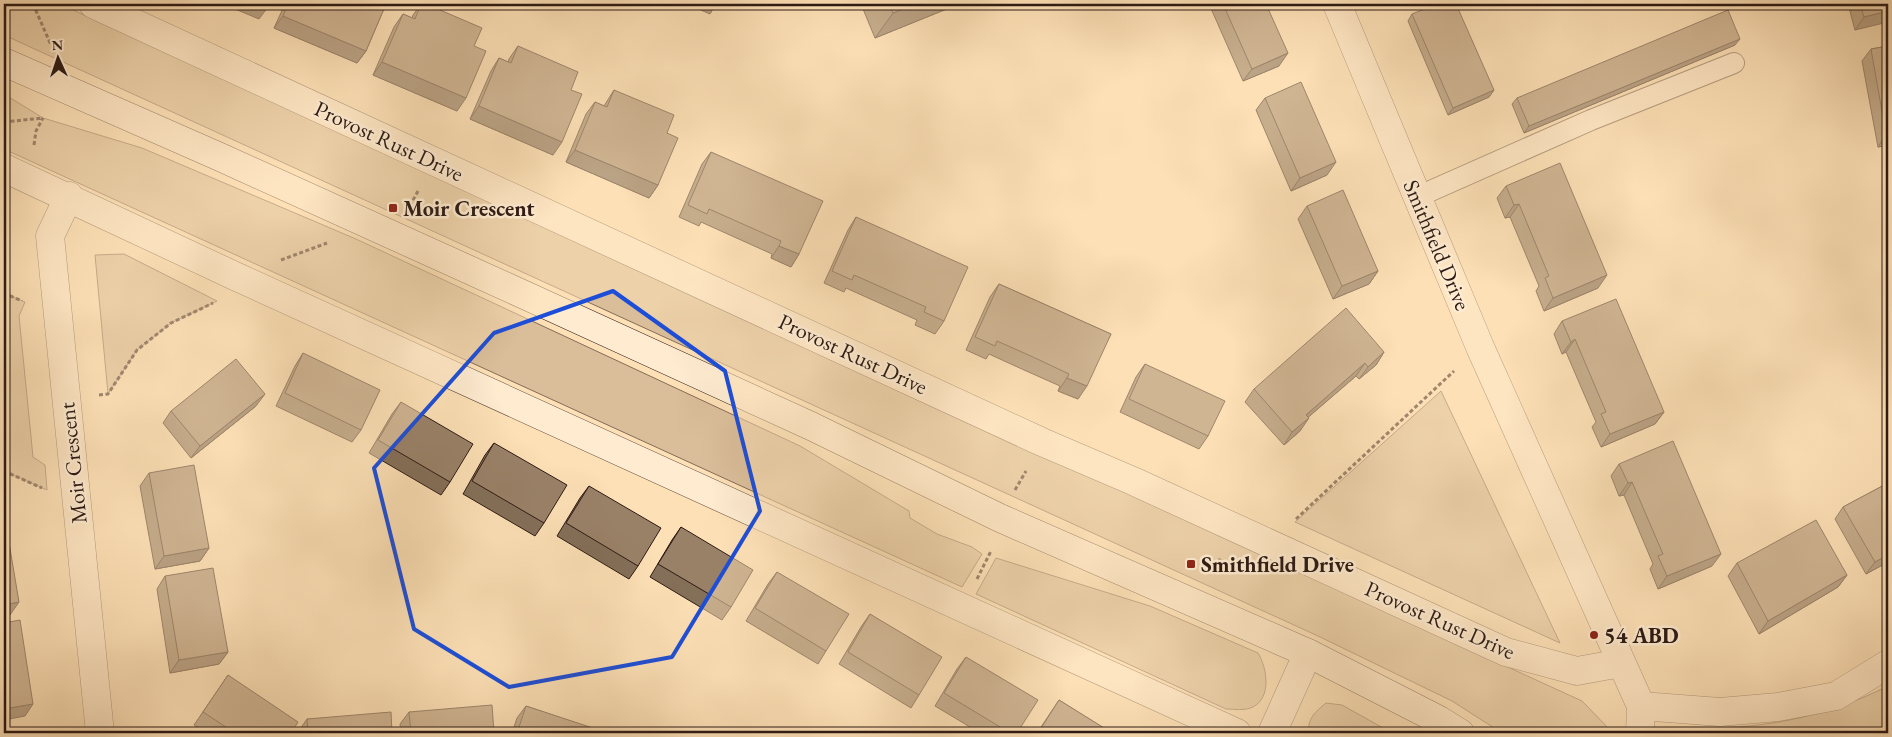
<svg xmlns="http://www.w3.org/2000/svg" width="1892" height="737" viewBox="0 0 1892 737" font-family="'EB Garamond',serif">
<rect width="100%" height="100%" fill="#fde0b6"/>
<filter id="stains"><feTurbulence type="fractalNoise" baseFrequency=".004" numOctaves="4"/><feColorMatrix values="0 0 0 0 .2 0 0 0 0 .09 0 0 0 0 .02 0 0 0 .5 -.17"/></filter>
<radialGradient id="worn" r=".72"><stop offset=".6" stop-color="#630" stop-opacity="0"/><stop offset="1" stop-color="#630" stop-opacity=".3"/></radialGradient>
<path fill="#dabe9a" stroke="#846c57" d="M 4,4 L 60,4 L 1582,701 L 1613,733 L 1502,733 L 1452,701 L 1318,636 L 4,35 Z
M 4,94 L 43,118 L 142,148 L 356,239 L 800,446 L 909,511 L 910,518 L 937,534 L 972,547 L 982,554 L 962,587 L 4,149 Z
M 124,254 L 217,301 L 171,323 L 137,350 L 108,394 L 95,255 Z
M 4,293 L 25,302 L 19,316 L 33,457 L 45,465 L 47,490 L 4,471 Z
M 1441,391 L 1560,643 L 1295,522 Z
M 996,558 L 1150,606 L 1258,653 C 1267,668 1272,697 1253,707 C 1245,711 1234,709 1226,709 L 976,594 Z
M 1888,686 L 1888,733 L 1681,733 L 1684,728 C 1758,730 1822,719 1888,686 Z
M 1326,703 L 1342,705 L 1392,733 L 1309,733 C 1307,719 1315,712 1326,703 Z"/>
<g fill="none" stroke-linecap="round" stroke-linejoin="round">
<defs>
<path id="lane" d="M 1417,197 L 1591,120 L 1734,63"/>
<path id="street" d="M 93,4 L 1042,442 L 1133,481 L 1506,652 L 1577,671 L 1621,663
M 1337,4 L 1480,347 L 1641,706 L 1640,733
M 4,168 L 237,277 L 1237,733
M 69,196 L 50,236 L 100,733
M 1641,706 L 1720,712 L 1778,707 L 1836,696 L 1888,664
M 1272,733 L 1308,653"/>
<path id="secondary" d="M 4,62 L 220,157 L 518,292 L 811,426 L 1000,518 L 1308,653 L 1439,720 L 1460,733"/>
</defs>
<use href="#lane" stroke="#614c3c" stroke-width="22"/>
<use href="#street" stroke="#614c3c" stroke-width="29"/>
<use href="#secondary" stroke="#2d1a14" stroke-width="29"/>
<path stroke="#2d1a14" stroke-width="3" stroke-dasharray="4 2.5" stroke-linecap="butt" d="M 33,4 L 51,45
M 4,122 L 43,118
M 34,145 L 36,131 L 43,118
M 410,206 L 418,191
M 281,260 L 327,243
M 4,293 L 22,301
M 99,395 L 108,394 L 137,350 L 171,323 L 213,303
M 4,471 L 42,488
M 1015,490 L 1026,471
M 1296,519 L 1454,371
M 1213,574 L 1221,557
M 977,579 L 991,551"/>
<use href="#lane" stroke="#feebd0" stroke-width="20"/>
<use href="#street" stroke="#feebd0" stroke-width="28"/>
<use href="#secondary" stroke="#feebd0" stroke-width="28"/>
</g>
<path fill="#846f59" stroke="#2d1a14" d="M 285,4 L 386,4 L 366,51 L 357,63 L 274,28 Z
M 421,4 L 426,4 L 457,111 L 373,75 L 394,27 L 403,14 L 412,18 L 413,15 Z
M 861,4 L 959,4 L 875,38 Z
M 1209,4 L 1266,4 L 1279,66 L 1243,81 Z
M 1848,4 L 1888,4 L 1855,30 Z
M 1412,14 L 1494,90 L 1489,97 L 1448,115 L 1408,21 Z
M 1735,45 L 1524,133 L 1512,104 L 1517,98 Z
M 518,46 L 571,90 L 553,155 L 470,119 L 491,71 L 499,58 L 508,62 L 509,59 Z
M 1888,46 L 1888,145 L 1878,147 L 1862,61 L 1871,49 Z
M 614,90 L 667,133 L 658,185 L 649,198 L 566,162 L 586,114 L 595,102 L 604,106 Z
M 1265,98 L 1327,175 L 1291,191 L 1256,110 Z
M 711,152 L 799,254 L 791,267 L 771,258 L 772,254 L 701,222 L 699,226 L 679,217 L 702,164 Z
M 1506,186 L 1598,288 L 1544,311 L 1536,291 L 1539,286 L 1510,217 L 1505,218 L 1497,198 Z
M 1307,206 L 1378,271 L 1369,284 L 1333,299 L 1298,219 Z
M 856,217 L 944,321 L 935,334 L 915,325 L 917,320 L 846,288 L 844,292 L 824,283 L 848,230 Z
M 999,284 L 1111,334 L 1078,399 L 1058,391 L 1060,386 L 1024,370 L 989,354 L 986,359 L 966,350 L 990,297 Z
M 1562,321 L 1664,412 L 1655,424 L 1601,447 L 1592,427 L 1596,422 L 1566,352 L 1562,354 L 1554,334 Z
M 1384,352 L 1376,365 L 1359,379 L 1356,376 L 1308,417 L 1300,431 L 1284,445 L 1245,402 L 1254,389 Z
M 303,353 L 361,430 L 352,442 L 276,406 L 295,366 Z
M 1145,364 L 1208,436 L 1199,449 L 1120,412 L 1136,377 Z
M 401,402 L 450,482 L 441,495 L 369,453 L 392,414 Z
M 256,406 L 191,458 L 163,423 L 171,411 Z
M 494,443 L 544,523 L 535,536 L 463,494 L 485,455 Z
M 1619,464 L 1712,566 L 1658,589 L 1650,569 L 1653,564 L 1624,495 L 1619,496 L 1611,476 Z
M 149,473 L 209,548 L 200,561 L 155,569 L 140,486 Z
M 1888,483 L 1888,562 L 1866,574 L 1835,519 L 1843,507 Z
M 589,486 L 638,566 L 629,579 L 557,536 L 580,498 Z
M 681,527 L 731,607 L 722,620 L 650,577 L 672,540 Z
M 1737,563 L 1847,575 L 1838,587 L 1759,634 L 1728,576 Z
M 777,572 L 826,651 L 818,664 L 746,621 L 768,584 Z
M 165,576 L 228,652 L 219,664 L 170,673 L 157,589 Z
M 870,614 L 919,695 L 911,708 L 839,664 L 861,627 Z
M 966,657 L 1017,733 L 980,733 L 935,706 L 957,669 Z
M 228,675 L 291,733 L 207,733 L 194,725 Z
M 1059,700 L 1112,733 L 1037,733 Z
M 526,706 L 605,733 L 512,733 L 517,718 Z
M 409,712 L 494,733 L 401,733 L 400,724 Z
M 307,719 L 392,733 L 298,733 L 298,732 Z"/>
<path fill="#6b5a49" stroke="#2d1a14" d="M 223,4 L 261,4 L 268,7 L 259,19 Z
M 687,4 L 716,4 L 710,14 Z
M 915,4 L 959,4 L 875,38 L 893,13 Z
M 1888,11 L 1888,22 L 1855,30 L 1864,17 Z
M 283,16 L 366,51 L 357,63 L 274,28 Z
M 1740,39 L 1735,45 L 1524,133 L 1529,126 Z
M 1288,53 L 1279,66 L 1243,81 L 1252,69 Z
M 382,62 L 466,98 L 457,111 L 373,75 Z
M 1494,90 L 1489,97 L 1448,115 L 1453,108 Z
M 479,106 L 562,142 L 553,155 L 470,119 Z
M 1886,134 L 1888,134 L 1888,145 L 1878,147 Z
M 575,150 L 658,185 L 649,198 L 566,162 Z
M 1336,162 L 1327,175 L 1291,191 L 1300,178 Z
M 1519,204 L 1510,217 L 1505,218 L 1514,205 Z
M 779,246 L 799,254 L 791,267 L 771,258 Z
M 1378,271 L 1369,284 L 1333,299 L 1342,286 Z
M 1607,275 L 1598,288 L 1544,311 L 1553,298 Z
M 1575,339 L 1566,352 L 1562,354 L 1571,342 Z
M 1384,352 L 1376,365 L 1359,379 L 1368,367 Z
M 1365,363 L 1356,376 L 1297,427 L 1306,415 Z
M 1067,378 L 1087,386 L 1078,399 L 1058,391 Z
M 265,394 L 256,406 L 191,458 L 200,446 Z
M 1664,412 L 1655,424 L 1601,447 L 1610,434 Z
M 1309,418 L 1300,431 L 1284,445 L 1292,432 Z
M 1632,482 L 1624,495 L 1619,496 L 1628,483 Z
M 209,548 L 200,561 L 155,569 L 164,556 Z
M 1721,554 L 1712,566 L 1658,589 L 1667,576 Z
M 1888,555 L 1888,562 L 1866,574 L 1875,562 Z
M 1847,575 L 1838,587 L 1759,634 L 1768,621 Z
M 19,602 L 10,615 L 4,616 L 4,605 Z
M 228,652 L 219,664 L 170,673 L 179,660 Z
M 33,704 L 25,716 L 4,720 L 4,709 Z"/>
<path fill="#998168" stroke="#2d1a14" d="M 261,4 L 270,4 L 268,7 Z
M 288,4 L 386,4 L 366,51 L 283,16 Z
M 421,4 L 426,4 L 482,28 L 474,46 L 486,51 L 466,98 L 382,62 L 403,14 L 415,19 Z
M 889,4 L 915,4 L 893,13 Z
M 1223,4 L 1266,4 L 1288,53 L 1252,69 Z
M 1437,4 L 1456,4 L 1494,90 L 1453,108 L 1412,14 Z
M 1860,4 L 1888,4 L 1888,11 L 1864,17 Z
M 1728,10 L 1740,39 L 1529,126 L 1517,98 Z
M 518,46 L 578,72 L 571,90 L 582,94 L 562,142 L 479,106 L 499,58 L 511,63 Z
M 1888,46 L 1888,134 L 1886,134 L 1871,49 Z
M 1301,82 L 1336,162 L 1300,178 L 1265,98 Z
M 614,90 L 674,115 L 667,133 L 678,138 L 658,185 L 575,150 L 595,102 L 607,107 Z
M 711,152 L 823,201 L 799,254 L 779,246 L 781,241 L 709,209 L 707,214 L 688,205 Z
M 1560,163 L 1607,275 L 1553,298 L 1545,278 L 1549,276 L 1519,204 L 1514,205 L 1506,186 Z
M 1343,190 L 1378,271 L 1342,286 L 1307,206 Z
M 856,217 L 968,267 L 944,321 L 924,312 L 926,307 L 854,275 L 852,280 L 832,271 Z
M 999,284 L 1111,334 L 1087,386 L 1067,378 L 1069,374 L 1033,357 L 997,341 L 995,346 L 975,337 Z
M 1616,299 L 1664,412 L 1610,434 L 1601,414 L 1606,412 L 1575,339 L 1571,342 L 1562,321 Z
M 1346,308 L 1384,352 L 1368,367 L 1365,363 L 1306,415 L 1309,418 L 1292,432 L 1254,389 Z
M 303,353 L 380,390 L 361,430 L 285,393 Z
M 236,359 L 265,394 L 200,446 L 171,411 Z
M 1145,364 L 1225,401 L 1208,436 L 1129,399 Z
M 401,402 L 473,444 L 450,482 L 378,440 Z
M 1673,441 L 1721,554 L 1667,576 L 1658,556 L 1663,554 L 1632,482 L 1628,483 L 1619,464 Z
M 494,443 L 567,485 L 544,523 L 472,481 Z
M 194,465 L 209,548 L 164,556 L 149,473 Z
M 1888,483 L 1888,555 L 1875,562 L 1843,507 Z
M 589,486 L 661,528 L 638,566 L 566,523 Z
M 4,519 L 5,519 L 19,602 L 4,605 Z
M 1816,520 L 1847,575 L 1768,621 L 1737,563 Z
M 681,527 L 753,570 L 731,607 L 658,564 Z
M 213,568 L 228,652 L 179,660 L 165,576 Z
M 777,572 L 849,614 L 826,651 L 755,608 Z
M 870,614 L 942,657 L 919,695 L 848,652 Z
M 20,620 L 33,704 L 4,709 L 4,623 Z
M 966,657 L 1038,700 L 1017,733 L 1010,733 L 944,693 Z
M 228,675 L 298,722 L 291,733 L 235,733 L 203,712 Z
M 1059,700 L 1112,733 L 1038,733 Z
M 492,705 L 494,733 L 411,733 L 409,712 Z
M 526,706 L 605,732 L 605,733 L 517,733 Z
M 391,712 L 392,733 L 308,733 L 307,719 Z"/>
<path d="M0 0H1892V737H0ZM 613,291 L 725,371 L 760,511 L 672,657 L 509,687 L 414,629 L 374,468 L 494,333 Z" fill="#fde0b6" fill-opacity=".55" fill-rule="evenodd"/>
<path fill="none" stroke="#1d4ed8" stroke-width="4" stroke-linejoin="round" d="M 613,291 L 725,371 L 760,511 L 672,657 L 509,687 L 414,629 L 374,468 L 494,333 Z"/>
<g fill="#8f2418" stroke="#feebd0" stroke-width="2">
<rect x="388" y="203" width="10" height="10" rx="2.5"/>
<rect x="1186" y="559" width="10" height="10" rx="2.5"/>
<circle cx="1594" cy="635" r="5"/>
</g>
<g text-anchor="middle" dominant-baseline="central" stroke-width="5" stroke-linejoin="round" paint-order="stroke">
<g font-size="22" fill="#2d1a14" stroke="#feebd0">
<text transform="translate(389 141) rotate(25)">Provost Rust Drive</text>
<text transform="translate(1437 245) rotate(67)">Smithfield Drive</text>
<text transform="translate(853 354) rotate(25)">Provost Rust Drive</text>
<text transform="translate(73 463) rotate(-96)">Moir Crescent</text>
<text transform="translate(1440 620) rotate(24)">Provost Rust Drive</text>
</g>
<g font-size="22" font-weight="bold" fill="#2d1a14" stroke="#feebd0" text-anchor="start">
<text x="403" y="208">Moir Crescent</text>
<text x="1201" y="564">Smithfield Drive</text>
<text x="1604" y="635">54 ABD</text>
</g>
</g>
<rect width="1892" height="737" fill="none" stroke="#fde0b6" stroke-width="20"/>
<rect x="5" y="5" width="1882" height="727" fill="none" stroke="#2d1a14" stroke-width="2.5"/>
<rect x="10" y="10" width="1872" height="717" fill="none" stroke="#2d1a14"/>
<g transform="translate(58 58) rotate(357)" stroke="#feebd0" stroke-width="4" paint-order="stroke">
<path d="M0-4L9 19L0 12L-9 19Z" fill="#2d1a14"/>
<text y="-8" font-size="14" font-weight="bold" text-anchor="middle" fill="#2d1a14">N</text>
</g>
<rect width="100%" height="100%" filter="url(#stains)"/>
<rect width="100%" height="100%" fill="url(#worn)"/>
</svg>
